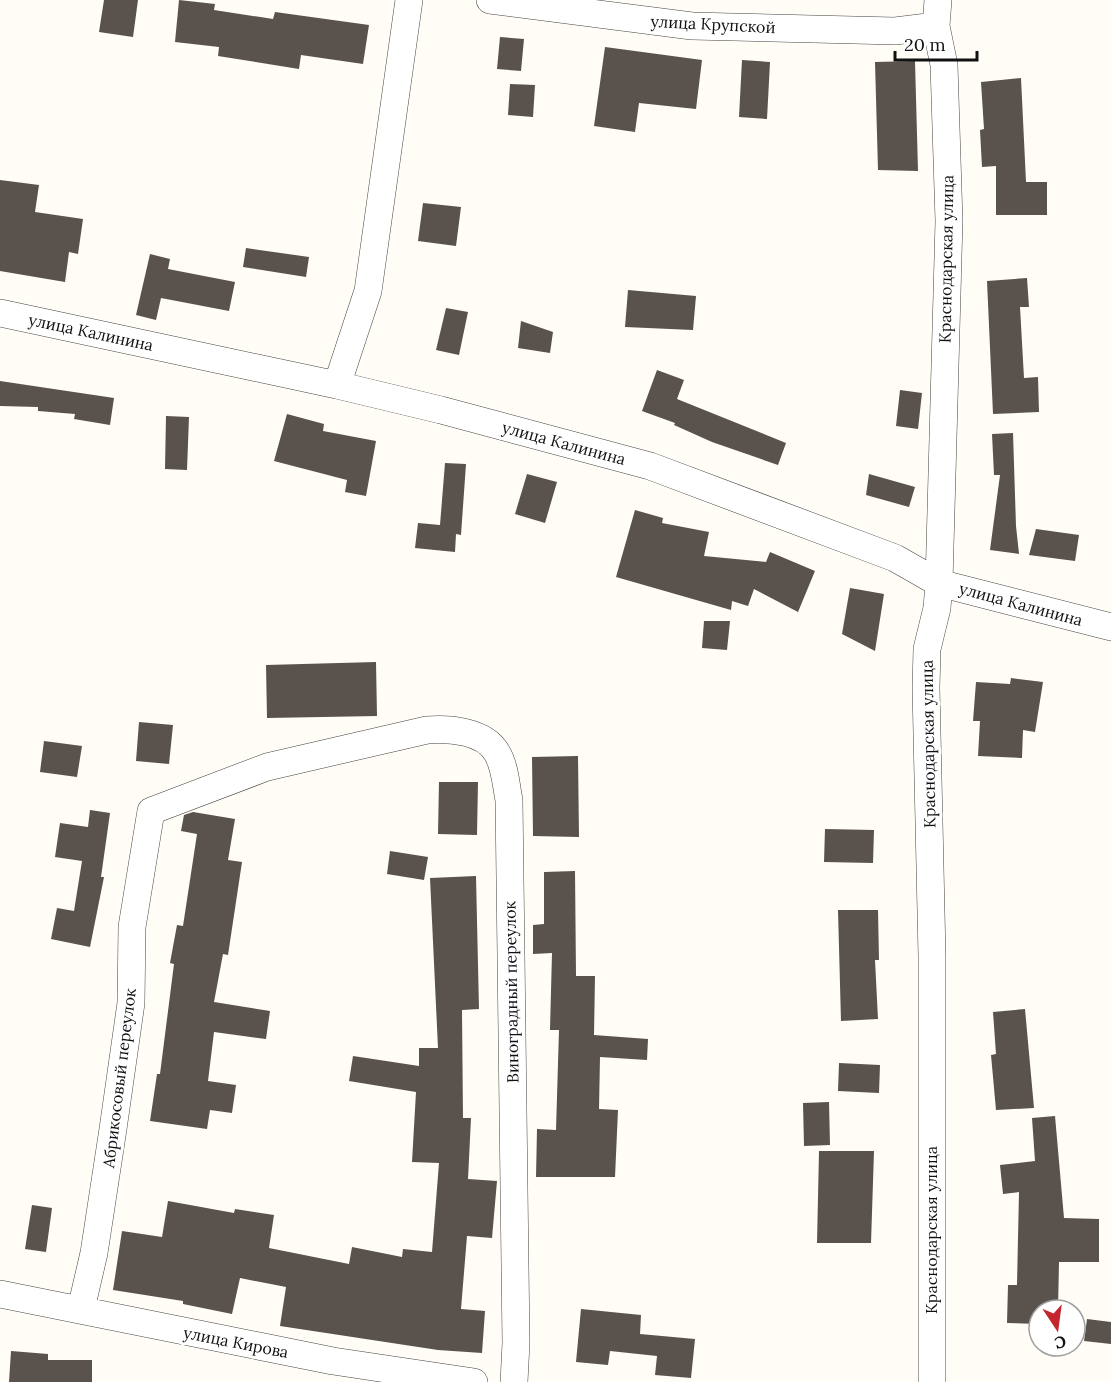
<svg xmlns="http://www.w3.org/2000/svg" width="1111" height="1382" viewBox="0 0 1111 1382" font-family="Lora,serif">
<rect width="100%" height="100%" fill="#fffdf5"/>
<path fill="#5a524d" d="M 104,0 L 138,0 L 133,37 L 99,32 Z
M 179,0 L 215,4 L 214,10 L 273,19 L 275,12 L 369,25 L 363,64 L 301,55 L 299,69 L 218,56 L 219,47 L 175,42 Z
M 500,37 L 524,39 L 521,71 L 497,69 Z
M 605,47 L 702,60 L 696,109 L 639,103 L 635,132 L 594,126 Z
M 742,60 L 770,62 L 767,119 L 739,117 Z
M 915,61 L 918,171 L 878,170 L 875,62 Z
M 1021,78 L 1026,182 L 1047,182 L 1047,215 L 996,215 L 996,166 L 982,167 L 980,130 L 984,129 L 981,82 Z
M 510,84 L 535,85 L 533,117 L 508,115 Z
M 0,180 L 39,185 L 35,212 L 83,219 L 78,254 L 69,252 L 65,282 L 0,271 Z
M 423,203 L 461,207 L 456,246 L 418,241 Z
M 246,248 L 309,257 L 306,277 L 243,267 Z
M 150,254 L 170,259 L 168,269 L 235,282 L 229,311 L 161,298 L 156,320 L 136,315 Z
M 1027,278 L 1029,307 L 1020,307 L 1024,378 L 1038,377 L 1039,412 L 993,414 L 987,281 Z
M 628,290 L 696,296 L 693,330 L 625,327 Z
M 446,308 L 468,312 L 459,355 L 436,350 Z
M 521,321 L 553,332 L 550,353 L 518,348 Z
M 657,370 L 684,380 L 677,399 L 786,443 L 778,465 L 712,442 L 674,425 L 675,423 L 642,411 Z
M 0,381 L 114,398 L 110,425 L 74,419 L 75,414 L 38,411 L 38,407 L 0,406 Z
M 900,390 L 922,393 L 918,429 L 896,426 Z
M 287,414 L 324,424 L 323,431 L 376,441 L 366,496 L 345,492 L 347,480 L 274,461 Z
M 166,416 L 189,417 L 187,470 L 165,469 Z
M 1013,433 L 1016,526 L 1019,554 L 990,550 L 1000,475 L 994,475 L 992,434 Z
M 445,463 L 466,464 L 461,535 L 456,534 L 455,552 L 415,548 L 418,523 L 440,525 Z
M 527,474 L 557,482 L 545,523 L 515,514 Z
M 869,474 L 915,487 L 909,507 L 866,495 Z
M 635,510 L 663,518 L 662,523 L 709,532 L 704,556 L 766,562 L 770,552 L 815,571 L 798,612 L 754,589 L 748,606 L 732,601 L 731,610 L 616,577 Z
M 1036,529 L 1079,535 L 1075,561 L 1029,555 Z
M 850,588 L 884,594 L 875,651 L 842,634 Z
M 704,621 L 730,621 L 727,650 L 702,648 Z
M 376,662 L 377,716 L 267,718 L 266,665 Z
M 1011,678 L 1043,682 L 1035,732 L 1023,730 L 1022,758 L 978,756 L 980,721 L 973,721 L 976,682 L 1010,684 Z
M 139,722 L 173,725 L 169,764 L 136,761 Z
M 44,741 L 82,746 L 77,777 L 40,772 Z
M 578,756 L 579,837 L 533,836 L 532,757 Z
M 439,782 L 478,782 L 477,835 L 438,834 Z
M 90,810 L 110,813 L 101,877 L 104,877 L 90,947 L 51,939 L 57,908 L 74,911 L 82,861 L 55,857 L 60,823 L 88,827 Z
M 193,812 L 235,819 L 228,860 L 242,862 L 228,955 L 223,954 L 214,1002 L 270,1011 L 266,1039 L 214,1032 L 208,1081 L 236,1085 L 232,1113 L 210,1110 L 207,1129 L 150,1121 L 157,1074 L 160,1074 L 174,964 L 170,963 L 177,925 L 183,926 L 197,834 L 181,831 L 184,815 Z
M 825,829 L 874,830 L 873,863 L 824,862 Z
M 390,851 L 428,857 L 424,880 L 387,874 Z
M 575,871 L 576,976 L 595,976 L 594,1035 L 648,1039 L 647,1060 L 600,1057 L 599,1109 L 618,1110 L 615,1177 L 536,1177 L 537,1129 L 556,1130 L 559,1030 L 550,1030 L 552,953 L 533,954 L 533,925 L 544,924 L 544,872 Z
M 476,876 L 479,1009 L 462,1010 L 463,1118 L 471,1118 L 468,1179 L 497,1181 L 492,1238 L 467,1236 L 461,1309 L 485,1311 L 482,1353 L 438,1350 L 280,1326 L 286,1287 L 240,1278 L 232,1314 L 183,1304 L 183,1301 L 113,1290 L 122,1231 L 162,1237 L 168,1201 L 234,1213 L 235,1209 L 274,1215 L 269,1248 L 349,1264 L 352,1247 L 402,1257 L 403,1249 L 432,1252 L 439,1163 L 412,1162 L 416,1092 L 349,1081 L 353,1056 L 419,1066 L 419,1048 L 438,1048 L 430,878 Z
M 838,910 L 878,910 L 879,960 L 875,960 L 878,1019 L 841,1021 Z
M 1025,1009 L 1034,1108 L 996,1110 L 991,1055 L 996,1054 L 993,1012 Z
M 839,1063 L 880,1065 L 879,1093 L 838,1091 Z
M 829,1102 L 830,1145 L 804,1146 L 803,1103 Z
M 1055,1116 L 1064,1218 L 1099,1219 L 1099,1262 L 1059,1262 L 1058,1310 L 1039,1310 L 1039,1324 L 1007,1323 L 1008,1285 L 1017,1285 L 1019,1192 L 1003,1194 L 1000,1165 L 1035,1161 L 1032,1118 Z
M 819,1151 L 874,1151 L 871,1243 L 817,1243 Z
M 32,1205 L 52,1208 L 46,1252 L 25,1249 Z
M 581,1309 L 641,1315 L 640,1334 L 695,1339 L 691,1378 L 655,1375 L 657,1356 L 610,1351 L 608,1365 L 576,1362 Z
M 1087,1319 L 1111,1322 L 1111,1344 L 1084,1341 Z
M 11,1351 L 48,1354 L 48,1360 L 92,1360 L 92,1382 L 9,1382 Z"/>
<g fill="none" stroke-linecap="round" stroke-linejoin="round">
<defs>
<path id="minor" d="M 490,0 L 692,26 L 895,31 L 936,26
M 0,313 L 337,385 L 441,410 L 650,466 L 895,558 L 939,583 L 1111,627
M 337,385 L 368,291 L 409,0
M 0,1294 L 333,1361 L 474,1382
M 81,1309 L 94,1253 L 113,1129 L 131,1003 L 132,927 L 151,811 L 267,767 L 427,730 C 449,728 485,731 497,753 C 505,766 506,785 509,800 L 516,1343 L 514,1382
M 932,1382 L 932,956 L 926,688 L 927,649 L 937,608 L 939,583 L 949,221 L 944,65 L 936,26 L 938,0"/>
</defs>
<use href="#minor" stroke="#444" stroke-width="28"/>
<use href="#minor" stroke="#fff" stroke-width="27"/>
</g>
<g text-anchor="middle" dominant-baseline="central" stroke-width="6" stroke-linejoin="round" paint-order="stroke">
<g font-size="16" fill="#111" stroke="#fff">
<text transform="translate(713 24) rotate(3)">улица Крупской</text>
<text transform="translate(946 259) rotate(-89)">Краснодарская улица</text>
<text transform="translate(91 332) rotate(12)">улица Калинина</text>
<text transform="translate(564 443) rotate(15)">улица Калинина</text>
<text transform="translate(1021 604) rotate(15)">улица Калинина</text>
<text transform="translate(928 744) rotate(-91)">Краснодарская улица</text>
<text transform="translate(511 992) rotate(-91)">Виноградный переулок</text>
<text transform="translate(119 1078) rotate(-83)">Абрикосовый переулок</text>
<text transform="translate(931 1230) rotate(-90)">Краснодарская улица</text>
<text transform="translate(236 1342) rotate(11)">улица Кирова</text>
</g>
</g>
<g transform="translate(1057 1328) rotate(167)"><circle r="28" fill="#ffffff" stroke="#a0a0a0" stroke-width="1.5"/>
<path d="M0-4.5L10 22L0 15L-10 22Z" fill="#c4262e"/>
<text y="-9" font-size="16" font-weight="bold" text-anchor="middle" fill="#111111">С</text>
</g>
<path d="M895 51v9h82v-9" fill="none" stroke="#111111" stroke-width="3"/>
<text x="904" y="51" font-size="18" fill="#111111" stroke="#ffffff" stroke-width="4.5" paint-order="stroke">20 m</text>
</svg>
